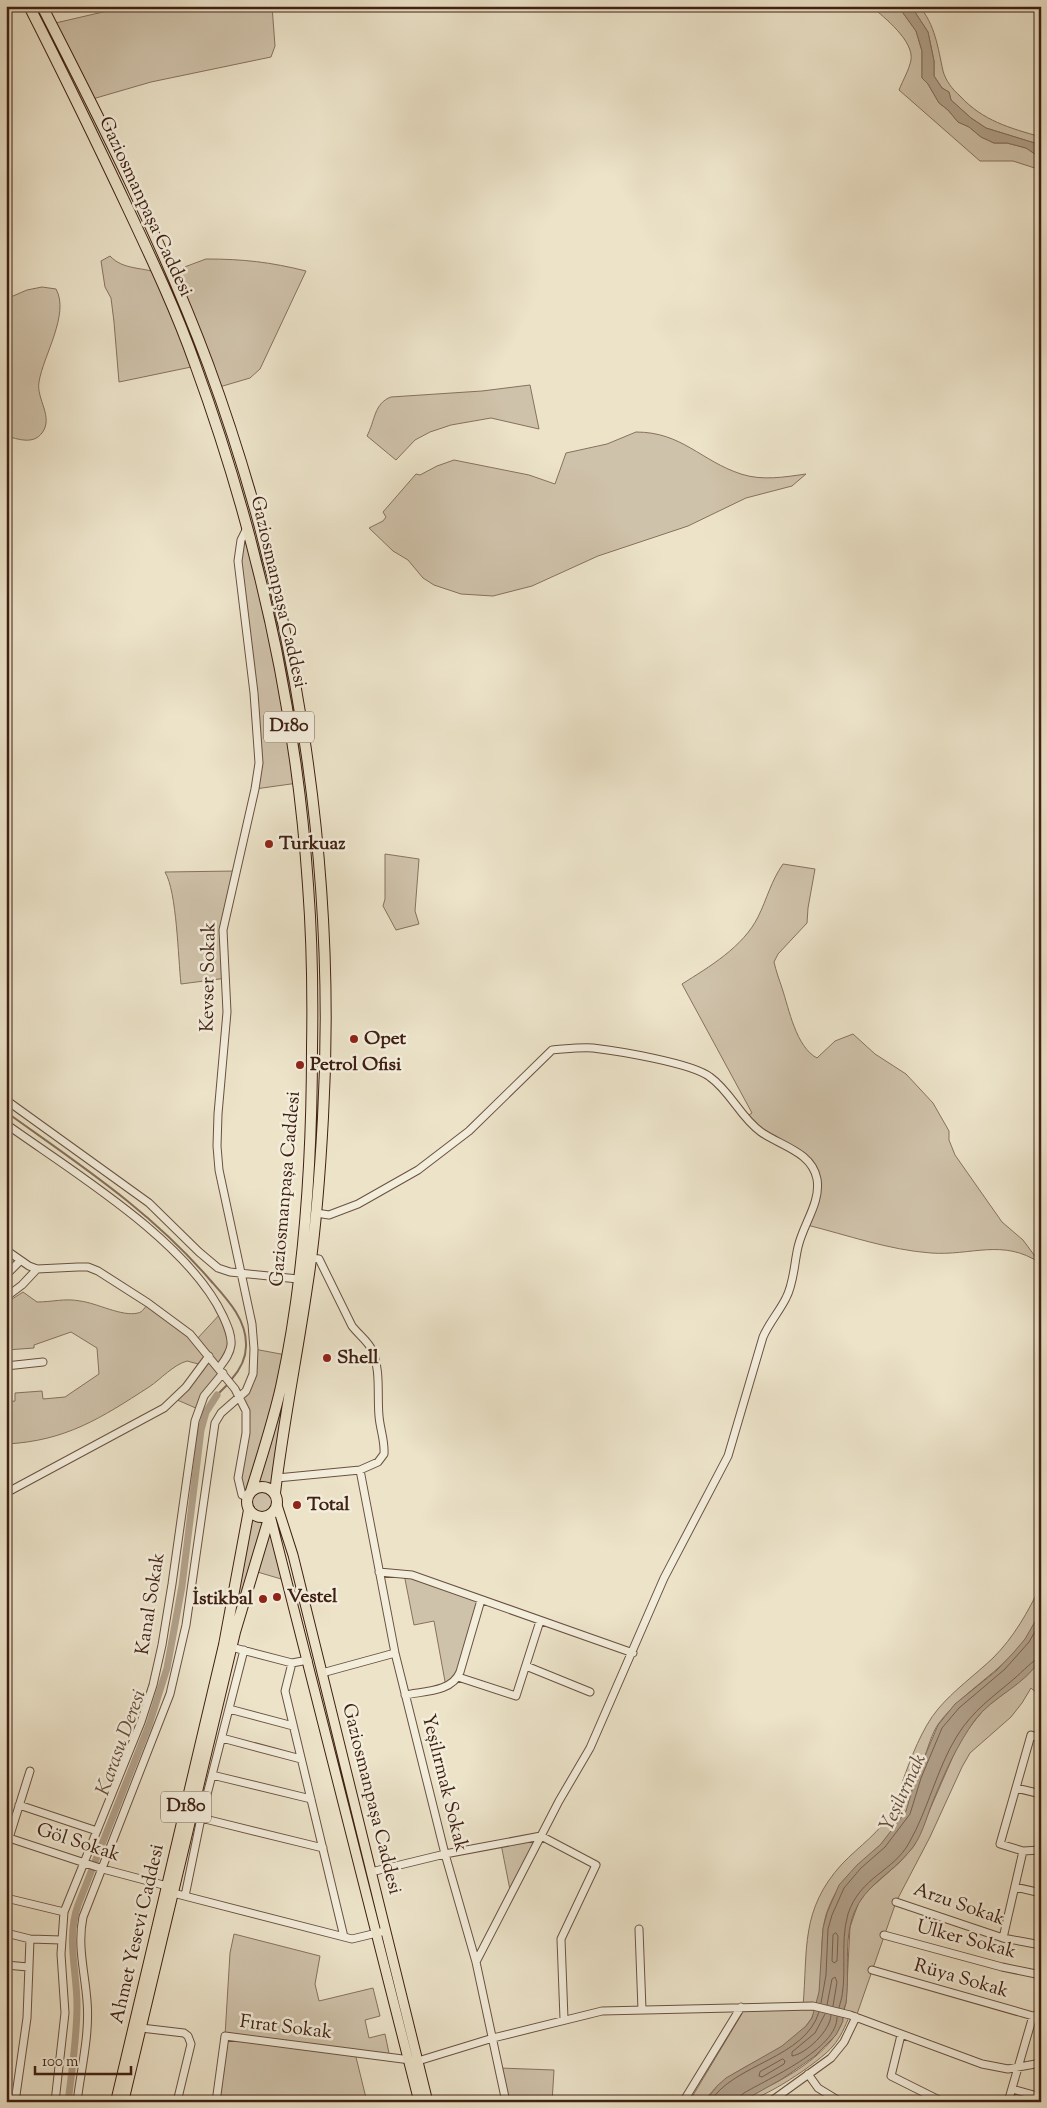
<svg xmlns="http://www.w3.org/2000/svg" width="1047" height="2108" viewBox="0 0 1047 2108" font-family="'Sorts Mill Goudy',serif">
<rect width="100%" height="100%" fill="#ece3c9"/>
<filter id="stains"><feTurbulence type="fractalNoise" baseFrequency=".004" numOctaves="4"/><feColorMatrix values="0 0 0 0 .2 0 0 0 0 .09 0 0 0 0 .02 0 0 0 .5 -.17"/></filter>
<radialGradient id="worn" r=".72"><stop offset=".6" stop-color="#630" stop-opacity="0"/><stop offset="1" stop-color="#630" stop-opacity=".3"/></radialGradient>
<path fill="#cfc2aa" stroke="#87715e" d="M 129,6 L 272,6 L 275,46 L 271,57 L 151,82 L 89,100 L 51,24 Z
M 871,6 L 898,6 L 916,31 L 922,51 L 922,78 L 928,84 L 939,103 L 948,110 L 958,122 L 969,127 L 981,137 L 994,143 L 1007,143 L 1026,148 L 1035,154 L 1041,154 L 1041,170 L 1013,161 L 980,161 L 899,90 C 903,80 909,70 911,60 C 914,41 885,18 871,6 Z
M 911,6 L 919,6 C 935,24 938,48 943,71 C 946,81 952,89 960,96 C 983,121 1010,128 1041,137 L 1041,145 L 986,128 L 971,118 L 951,100 L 949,92 L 942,88 L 934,76 L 934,61 L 928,32 Z
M 110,256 C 123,270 142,267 158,273 L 196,366 L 119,382 L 114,322 L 111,298 L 105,287 L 101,261 Z
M 206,259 C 243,259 270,262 306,271 L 260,369 L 250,378 L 216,388 L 171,272 Z
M 42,287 L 56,289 C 70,314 43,356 39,382 C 36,399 54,417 42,433 C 33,445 18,439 6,436 L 6,299 L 27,290 Z
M 530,385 L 539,429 L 491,418 L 451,425 L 430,432 L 415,440 L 396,460 L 367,436 C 375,421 374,403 391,397 L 482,391 Z
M 636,432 C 682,432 701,461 741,474 C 762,481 785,477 806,474 L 792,486 L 746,498 L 688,526 L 598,556 L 532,586 L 493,596 L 461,594 L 434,585 L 423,578 L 408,560 L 393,551 L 369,528 L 383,521 L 386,517 L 383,512 L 416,474 L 420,475 L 437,466 L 454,460 L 529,475 L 555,484 L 566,453 L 607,444 Z
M 247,527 L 298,783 L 255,789 L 259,772 L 238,561 Z
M 385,854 L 419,859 L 415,911 L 419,924 L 396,930 L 383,906 L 385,899 Z
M 783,864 L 815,869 L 808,908 L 807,923 L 778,954 L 774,962 C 776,971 779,979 782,988 C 789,1009 796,1047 817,1058 L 835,1041 L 853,1034 L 875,1054 L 906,1074 L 933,1103 L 949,1131 L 949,1140 L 955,1155 L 1002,1222 L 1023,1240 L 1040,1263 C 1003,1238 971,1256 931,1253 C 889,1250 847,1235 807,1225 L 817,1194 L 813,1166 L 744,1118 L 752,1113 L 682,984 C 709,967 743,947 758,917 C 767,899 771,881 783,864 Z
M 236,871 L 225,919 L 227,978 L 181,984 C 178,958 177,892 165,872 Z
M 23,1292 L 37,1302 C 52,1302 65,1298 80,1301 C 97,1303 122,1317 138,1313 C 143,1312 145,1307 148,1303 L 196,1340 L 221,1313 L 231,1344 L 219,1368 L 223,1373 L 198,1409 L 175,1399 L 202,1365 L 187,1361 C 173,1365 161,1379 149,1387 C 101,1418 66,1441 6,1444 L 6,1402 L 15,1401 L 15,1393 L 42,1391 L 43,1399 L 65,1397 L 99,1374 L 97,1348 L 71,1332 L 34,1345 L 34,1348 L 6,1350 L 6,1303 Z
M 254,1349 L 286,1355 L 276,1409 L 287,1411 L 276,1496 L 278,1502 L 273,1513 L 288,1581 L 254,1571 L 241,1610 L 232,1607 L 247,1507 L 238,1478 L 246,1433 L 241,1397 L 246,1391 Z
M 404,1574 L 481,1600 L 462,1668 L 446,1687 L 434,1621 L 414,1625 Z
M 1041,1585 C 1041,1594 1042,1604 1040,1612 C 1023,1662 969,1683 939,1723 C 931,1734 928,1749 923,1761 C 920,1771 915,1779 912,1789 C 910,1796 910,1805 906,1811 C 899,1822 890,1834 881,1844 C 857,1870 838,1878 826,1915 C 817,1946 827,1993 811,2019 C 786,2059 729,2062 704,2102 L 689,2102 L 746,2007 L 803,2006 C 808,1949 800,1910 842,1864 C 859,1846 881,1832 893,1809 C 898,1800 900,1790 903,1780 C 911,1758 922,1728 938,1709 C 954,1690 975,1675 993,1658 C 1014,1637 1028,1612 1041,1585 Z
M 1041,1658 L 1041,1697 L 1031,1688 L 1022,1703 L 1011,1717 L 970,1753 L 962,1767 L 930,1837 L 896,1902 L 856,2017 L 850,2015 C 845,2026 841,2037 833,2046 C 820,2062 760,2102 741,2102 C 751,2094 763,2089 775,2083 C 798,2071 830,2050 841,2025 C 844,2019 843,2011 846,2003 L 850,1927 L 858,1904 L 865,1893 L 900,1862 L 914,1846 L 961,1738 L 985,1708 L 1027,1675 Z
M 541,1836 L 511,1895 L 501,1844 Z
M 234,1934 L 320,1956 L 315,1984 L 319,2001 L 373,1988 L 380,2016 L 365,2020 L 369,2038 L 385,2034 L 390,2058 L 355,2053 L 367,2102 L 216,2102 L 225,2036 L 230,1953 Z
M 499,2068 L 554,2070 L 552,2102 L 506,2102 Z"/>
<path fill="#b1a18b" stroke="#836d5b" d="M 898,6 L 911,6 L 928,32 L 934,61 L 934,76 L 942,88 L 949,92 L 951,100 L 971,118 L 986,128 L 1041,145 L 1041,154 L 1035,154 L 1026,148 L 1007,143 L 994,143 L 981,137 L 969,127 L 958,122 L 948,110 L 939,103 L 928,84 L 922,78 L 922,51 L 916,31 Z
M 1041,1611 L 1041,1658 C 1026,1685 993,1696 975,1720 C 957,1745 945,1772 933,1801 C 926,1818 922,1838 909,1852 C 891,1874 865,1885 854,1913 C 843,1941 850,1974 846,2003 L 842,2014 L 843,2021 L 836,2035 L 815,2056 L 782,2079 L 741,2102 L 705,2102 L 717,2086 L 726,2078 L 782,2046 L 806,2026 L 812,2018 L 819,1992 L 823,1928 L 827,1913 L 839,1885 L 857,1865 L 881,1844 L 906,1811 L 916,1777 L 938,1725 L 955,1704 L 996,1671 L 1014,1652 L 1025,1639 Z"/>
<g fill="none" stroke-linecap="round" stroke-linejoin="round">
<path stroke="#78604e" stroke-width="1" d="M 836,1933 L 838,1936 L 837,1961 L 834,1963 L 832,1961 L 833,1935 Z
M 821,2003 L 826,1975 L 828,1929 L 832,1915 L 844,1888 L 861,1868 L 885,1847 L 910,1814 L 921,1778 L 942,1728 L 959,1708 L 1005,1669 L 1029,1642 L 1041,1621
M 827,2005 L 832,1979 L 835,1977 L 837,1982 L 833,2006
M 839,2008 C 849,1979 839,1944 848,1914 C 860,1877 894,1871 909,1843 C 928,1810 937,1768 957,1736 C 973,1710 993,1697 1015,1678 C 1021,1673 1035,1658 1041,1657
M 825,2014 L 815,2033 L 792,2052 L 792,2056 C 806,2054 831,2030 831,2015
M 783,2059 L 785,2061 L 784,2064 L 762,2077 L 759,2076 L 760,2072 Z
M 710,2102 C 734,2063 805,2059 819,2012
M 738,2102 L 739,2097 L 744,2093 C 767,2079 838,2049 837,2017"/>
<path stroke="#836d5b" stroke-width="2" d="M 6,1112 C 80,1165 151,1211 211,1281 C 227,1299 247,1320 246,1346 C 246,1359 239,1371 231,1380
M 217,1395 L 228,1384"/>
<path stroke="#b1a18b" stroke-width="7" d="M 68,2102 C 72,2070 77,2037 77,2005 C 77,1970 66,1939 78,1905 L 149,1725 L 167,1668 L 182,1586 L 201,1430 L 206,1412 L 217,1395"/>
<defs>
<path id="minor" d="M 6,1100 L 149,1203 L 199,1252 L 218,1268 L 230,1272 L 298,1279
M 6,1124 C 73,1172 188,1241 223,1316 C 227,1325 232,1335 231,1345 C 230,1354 224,1361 219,1368
M 316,1213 L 329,1215 L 358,1204 L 418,1170 L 469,1131 L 552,1050 C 566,1049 580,1047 593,1048 C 618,1051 692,1063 710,1077 C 731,1092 740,1117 761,1132 C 781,1146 812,1152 817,1179 C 821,1203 803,1224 798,1247 C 794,1264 794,1283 786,1298 C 779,1312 769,1323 763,1337 L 728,1456 L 664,1578 L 590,1748 L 559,1801 L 476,1962
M 6,1250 L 29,1266 L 37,1269 L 78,1267 L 88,1267 L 98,1271 L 148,1303 L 190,1334 L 235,1389 L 246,1411 L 246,1433 L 238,1478 L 242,1495 L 247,1497
M 311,1258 L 319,1259 L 352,1326 C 358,1334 368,1341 372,1350 C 381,1371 377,1393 379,1416 C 380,1429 385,1441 384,1454 L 378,1462 L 360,1470
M 6,1275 L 20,1261
M 6,1297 L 22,1285 L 37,1269
M 6,1366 L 43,1362
M 277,1478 L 360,1470 L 395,1653 L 445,1854 L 476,1962 L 506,2102
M 6,1493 L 164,1408 L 186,1387 L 209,1356
M 379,1572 L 412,1575 L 633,1653
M 231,1647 L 292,1663 L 308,1660
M 292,1663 L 285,1691 L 344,1937
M 526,1666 L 590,1692
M 322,1673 L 395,1653
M 458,1677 L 516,1696 L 540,1621
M 405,1695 C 424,1691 452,1692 460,1672 L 481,1600
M 229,1709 L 293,1726
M 222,1738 L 301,1759
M 1041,1738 L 1031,1735 L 1000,1844 L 1023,1851 L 1041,1850
M 212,1775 L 311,1799
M 1016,1788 L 1041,1794
M 19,1805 L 97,1831
M 201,1818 L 323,1848
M 6,1837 L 103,1869 L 167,1886
M 9,1838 L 30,1771
M 371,1872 L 445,1854 L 541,1836 L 596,1865 L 561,1939 L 564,2019
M 1015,1887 L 1041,1893
M 173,1893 L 352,1939 L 385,1931
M 185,1896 L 201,1818 L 244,1650
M 6,1898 L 64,1912
M 896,1902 L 1003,1938 L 1041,1945
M 639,1929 L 642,2010
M 6,1933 L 30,1939 L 61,1940
M 884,1935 L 1002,1967 L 1041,1975
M 1003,1938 L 1023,1851
M 6,1965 L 28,1967
M 872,1970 L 1033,2016 L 1041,2014
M 141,2028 L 184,2033 L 188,2036 L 191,2044 L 177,2102
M 901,2035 L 891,2076 L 943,2102
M 808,2074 L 818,2088 L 841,2102
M 1012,2089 L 1041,2097
M 15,2102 L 27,2018 L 30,1939
M 55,2102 L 65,2013 L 61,1954 L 64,1912 L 141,1722 L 153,1685 L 162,1645 L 172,1584 L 195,1421 L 204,1396 L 223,1373
M 77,2102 C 81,2069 90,2034 87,2001 C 85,1973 77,1946 83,1917 L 170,1694 L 186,1625 L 215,1423 L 221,1413 L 246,1391 L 253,1374 L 254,1349 L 252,1324 L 219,1170 L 217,1146 L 218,1114 L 227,1012 L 223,930 L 255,789 L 259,763 L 254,693 L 238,561 L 241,540 L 247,528
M 216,2102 L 225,2036 L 418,2061 L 493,2038 L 602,2011 L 813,2006 L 850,2015 L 982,2064 L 1008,2069 L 1041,2063
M 683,2102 L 741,2007
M 770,2102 L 831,2058 L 844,2042 L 856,2017
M 1008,2102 L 1033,2016"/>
<path id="major" d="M 277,1505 L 293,1555 L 428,2102
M 270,1515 L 419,2102"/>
<path id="highway" d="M 29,6 C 64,75 98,145 131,215 C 154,264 177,313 195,364 C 256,531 296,708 308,885 C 312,939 313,993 312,1048 C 312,1159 305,1277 281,1387 C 273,1422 262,1456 251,1491
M 42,6 C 102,123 162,241 208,364 C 296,603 337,863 323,1117 C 320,1174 316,1231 307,1287 C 297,1356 283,1424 275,1493
M247 1502a15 15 0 1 1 30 0a15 15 0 1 1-30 0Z
M 116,2102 L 224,1645 L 249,1510
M 123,2102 L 235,1632 L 270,1515"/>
</defs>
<use href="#minor" stroke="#6a5140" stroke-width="9"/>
<use href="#major" stroke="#3f2012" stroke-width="11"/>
<use href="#highway" stroke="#3f2012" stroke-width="12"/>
<use href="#minor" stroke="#f3eddc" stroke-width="7"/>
<use href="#major" stroke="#ece3c9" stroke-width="9"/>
<use href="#highway" stroke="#ece3c9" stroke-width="10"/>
</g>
<g fill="#8f2418" stroke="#f3eddc" stroke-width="2">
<circle cx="269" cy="844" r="5"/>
<circle cx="354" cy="1039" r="5"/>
<circle cx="300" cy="1065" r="5"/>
<circle cx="327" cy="1358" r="5"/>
<circle cx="297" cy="1505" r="5"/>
<circle cx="277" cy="1597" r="5"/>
<circle cx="263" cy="1599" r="5"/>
</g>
<g text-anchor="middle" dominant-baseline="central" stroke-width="5" stroke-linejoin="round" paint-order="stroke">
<g fill="#f3eddc" stroke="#755e4f" stroke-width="1">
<rect x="264" y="711.5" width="50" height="31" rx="4"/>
<rect x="161" y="1791.5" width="50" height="31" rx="4"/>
</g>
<g font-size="18" font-weight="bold" fill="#3f2012">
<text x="289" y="727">D180</text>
<text x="186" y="1807">D180</text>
</g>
<g font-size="19" fill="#3f2012" stroke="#f3eddc">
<text transform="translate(145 207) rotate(65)">Gaziosmanpaşa Caddesi</text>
<text transform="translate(278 592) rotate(77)">Gaziosmanpaşa Caddesi</text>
<text transform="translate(209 977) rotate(-89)">Kevser Sokak</text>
<text transform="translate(286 1189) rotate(-85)">Gaziosmanpaşa Caddesi</text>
<text transform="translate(151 1604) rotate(-81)">Kanal Sokak</text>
<text transform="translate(444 1783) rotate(76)">Yeşilırmak Sokak</text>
<text transform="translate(371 1799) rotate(76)">Gaziosmanpaşa Caddesi</text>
<text transform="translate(78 1843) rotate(18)">Göl Sokak</text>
<text transform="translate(959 1905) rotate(19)">Arzu Sokak</text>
<text transform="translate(138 1934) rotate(-77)">Ahmet Yesevi Caddesi</text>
<text transform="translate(966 1940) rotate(15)">Ülker Sokak</text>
<text transform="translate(961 1979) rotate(16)">Rüya Sokak</text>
<text transform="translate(286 2028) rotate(7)">Fırat Sokak</text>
</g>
<g font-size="19" font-weight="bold" fill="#3f2012" stroke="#f3eddc" text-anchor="start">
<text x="279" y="844">Turkuaz</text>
<text x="364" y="1039">Opet</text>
<text x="310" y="1065">Petrol Ofisi</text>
<text x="337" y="1358">Shell</text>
<text x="307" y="1505">Total</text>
<text x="287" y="1597">Vestel</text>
<text x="253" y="1599" text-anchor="end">İstikbal</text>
</g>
<g font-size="20" font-style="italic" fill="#674d3c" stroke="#f3eddc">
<text transform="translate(122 1743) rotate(-70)">Karasu Deresi</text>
<text transform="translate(904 1793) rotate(-65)">Yeşilırmak</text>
</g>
</g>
<rect width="1047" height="2108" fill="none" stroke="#ece3c9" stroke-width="25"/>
<rect x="8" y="8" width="1032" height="2093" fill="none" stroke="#3f2012" stroke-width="2.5"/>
<rect x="12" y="12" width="1022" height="2083" fill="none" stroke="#3f2012"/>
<path d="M35 2066v8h96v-8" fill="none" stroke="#3f2012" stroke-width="2.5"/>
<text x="42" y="2066" font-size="15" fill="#3f2012" stroke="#f3eddc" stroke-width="4" paint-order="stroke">100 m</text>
<rect width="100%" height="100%" filter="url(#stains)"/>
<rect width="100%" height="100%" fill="url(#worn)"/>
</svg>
